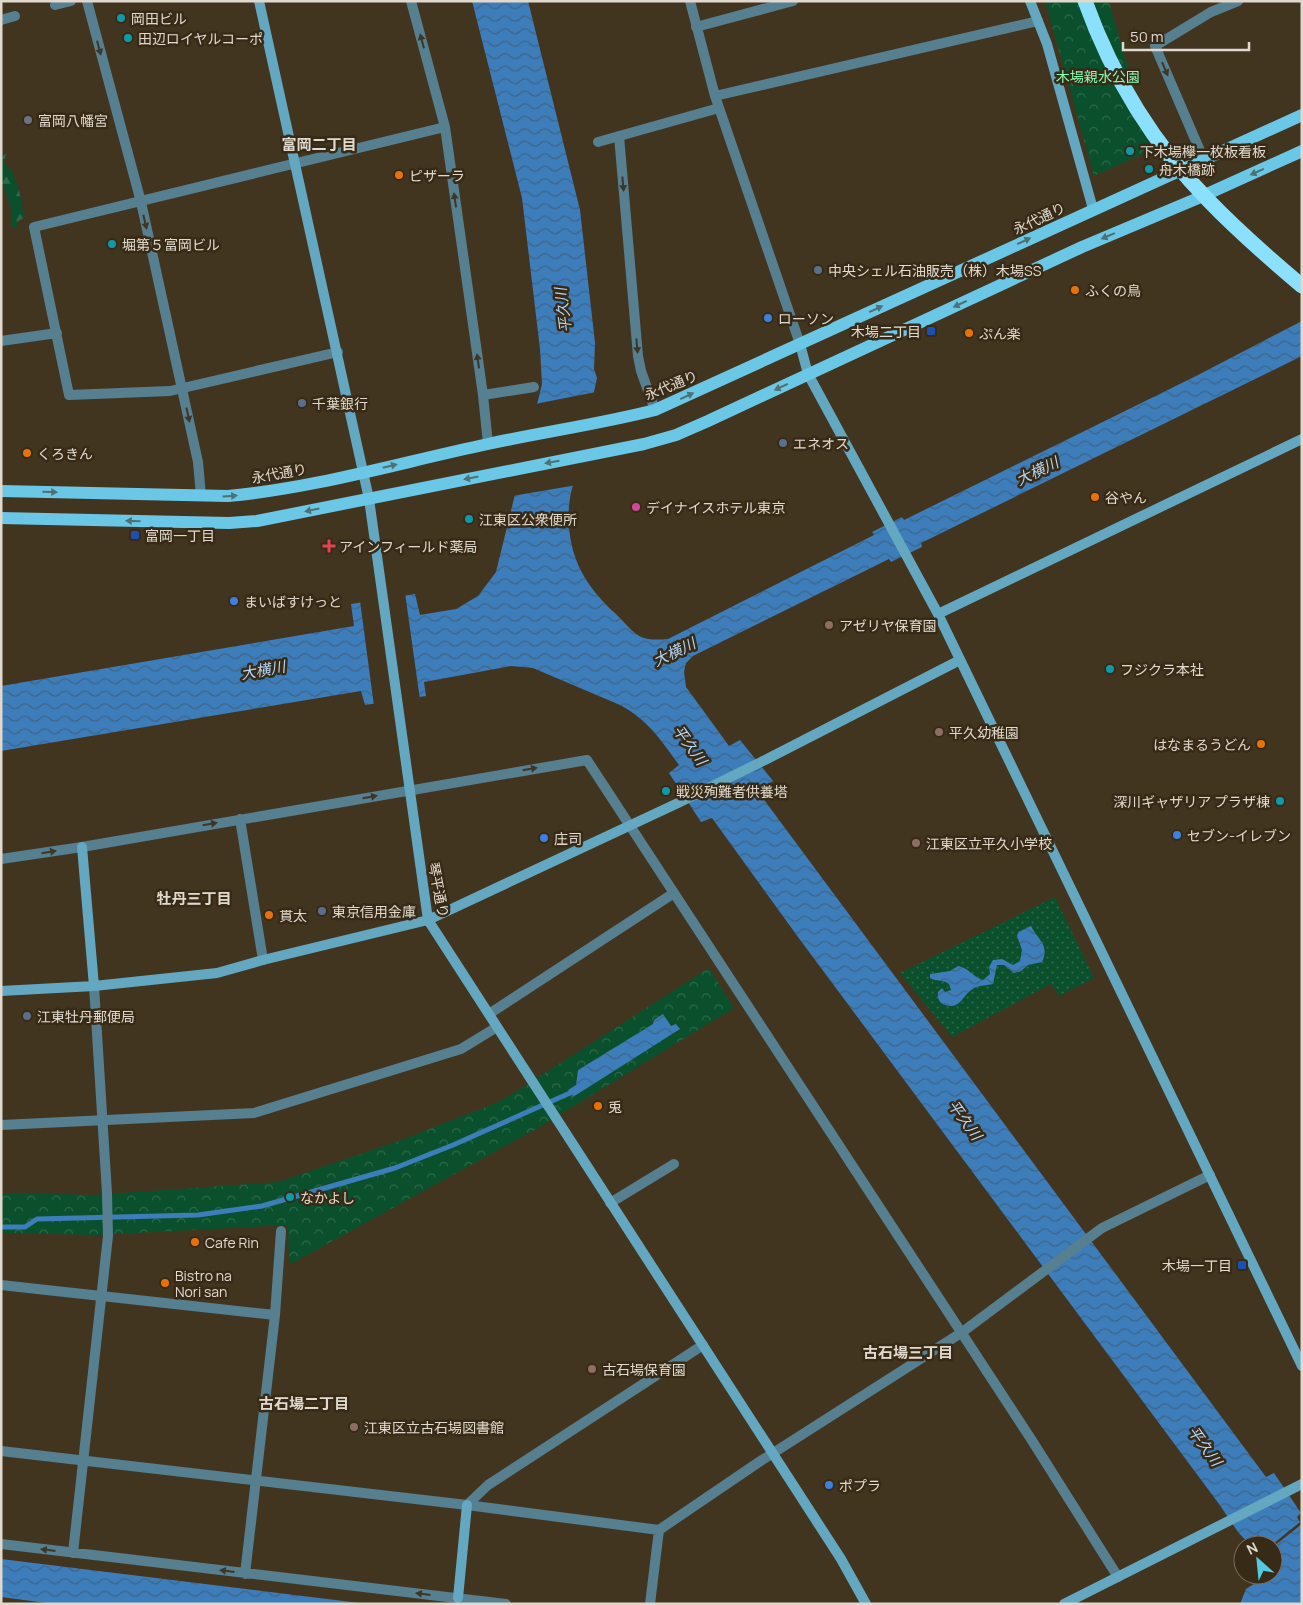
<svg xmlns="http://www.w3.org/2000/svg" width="1303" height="1605" viewBox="0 0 1303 1605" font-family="Manrope,'Noto Sans JP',sans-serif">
<defs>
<pattern id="forest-firs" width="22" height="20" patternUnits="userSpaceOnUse" patternTransform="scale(1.25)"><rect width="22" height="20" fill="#0a502d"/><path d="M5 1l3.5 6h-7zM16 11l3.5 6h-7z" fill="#2d694a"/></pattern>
<pattern id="park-crowns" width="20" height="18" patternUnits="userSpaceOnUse" patternTransform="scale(1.25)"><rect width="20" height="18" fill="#0a502d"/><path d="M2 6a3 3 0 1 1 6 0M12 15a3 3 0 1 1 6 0" fill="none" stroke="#2d694a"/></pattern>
<pattern id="garden-dots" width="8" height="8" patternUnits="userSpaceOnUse" patternTransform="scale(1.25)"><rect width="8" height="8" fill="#0a502d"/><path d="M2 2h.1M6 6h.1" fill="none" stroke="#2d694a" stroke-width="1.8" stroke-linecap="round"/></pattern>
<pattern id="water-waves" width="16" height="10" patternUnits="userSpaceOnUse" patternTransform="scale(1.25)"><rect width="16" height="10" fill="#3c7dba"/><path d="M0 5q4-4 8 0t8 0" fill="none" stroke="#3f6588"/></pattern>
</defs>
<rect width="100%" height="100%" fill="#423520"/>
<path fill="url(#forest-firs)" d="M 6,154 L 4,163 C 19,176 21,200 24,218 L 18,221 L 18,228 L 12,228 L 11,208 L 1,179 L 1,155 Z"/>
<path fill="url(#park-crowns)" d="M 1045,1 L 1109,1 L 1151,150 L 1094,176 Z
M 709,968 L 734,1008 L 538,1128 L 289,1265 L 288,1225 L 96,1235 L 1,1233 L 1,1193 L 94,1195 L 278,1182 L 399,1141 L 501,1101 Z"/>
<path fill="url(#garden-dots)" d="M 1055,897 L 1094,978 L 1059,996 L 1051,984 L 952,1037 L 900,973 Z"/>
<path fill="url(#water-waves)" d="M 472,1 L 528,1 L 580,210 L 595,343 L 594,369 L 597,378 C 591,406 585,433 579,461 C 576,476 570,491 569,506 C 566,553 583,584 616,614 C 636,634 637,642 668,639 L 874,535 L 872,532 L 902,517 L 904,520 L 1198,375 L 1302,321 L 1302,356 L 921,543 L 922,547 L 891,562 L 889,559 L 693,656 L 686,663 L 684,672 L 686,687 L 729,746 L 740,740 L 773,781 L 759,793 L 1266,1477 L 1274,1473 L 1301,1513 L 1297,1517 L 1300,1522 L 1273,1544 L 1268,1539 L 1264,1542 L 1258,1535 L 1248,1543 L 1238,1532 L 1219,1504 L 798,937 L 712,818 L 701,822 L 669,773 L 679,765 C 661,740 648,720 620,705 L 533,668 L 511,666 L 424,682 L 426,696 L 365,705 L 361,691 L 1,751 L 1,686 L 354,626 L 351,604 L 415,594 L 420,615 L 456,609 L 478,596 L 496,572 L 542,384 L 540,349 L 522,198 Z
M 1031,926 C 1038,940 1050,945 1042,962 L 1028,965 L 1021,971 L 1014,973 L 1004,965 L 997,965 L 993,984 C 988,985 977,986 974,988 C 962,995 961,1010 945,1005 C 939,1003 937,998 938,992 L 942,988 L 945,992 L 951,990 L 949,984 C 943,979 937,982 930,978 L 930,974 L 950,971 L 958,966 C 971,969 971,976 983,980 L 990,974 L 989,967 L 993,960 L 1002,959 L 1013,965 L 1020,961 L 1022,950 L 1017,936 L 1018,932 Z
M 663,1014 L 671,1026 L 676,1024 L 680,1029 L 573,1097 L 568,1090 L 576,1085 L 578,1070 L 653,1024 L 654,1020 Z
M 1302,1524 L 1302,1604 L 1240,1604 L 1246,1589 L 1268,1575 L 1273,1575 C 1273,1564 1276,1556 1274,1546 Z
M 1,1559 L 368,1604 L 54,1604 L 1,1597 Z"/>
<path fill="#423520" d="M 596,392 L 577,485 L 512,496 L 535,404 Z
M 405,593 L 420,700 L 374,706 L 360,601 Z"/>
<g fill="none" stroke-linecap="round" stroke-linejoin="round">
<path stroke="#3c7dba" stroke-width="5" d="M 1,1227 L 25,1227 L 37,1219 L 198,1215 L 262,1206 L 395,1168 L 453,1145 L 570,1093"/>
<path stroke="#567f8f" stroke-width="10" d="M 87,1 L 141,202 L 198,462 L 201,496
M 411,1 L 445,127 L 483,395 L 488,444
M 690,1 L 715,96 L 800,344
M 55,5 L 71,1
M 1,20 L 15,16
M 696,27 L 793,1
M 715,96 L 1038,21
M 619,136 L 638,356 L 641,371 L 655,410
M 598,142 L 719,108
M 1204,160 L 1155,46 L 1211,12 L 1238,1
M 1,341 L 57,333
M 338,352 L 170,391 L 69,395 L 34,227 L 445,127
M 483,395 L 534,387
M 240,819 L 263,960
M 1,859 L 82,847 L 587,760 L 1031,1439 L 1118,1577
M 489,1014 L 674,893
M 1,1125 L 254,1113 L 461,1049 L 497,1027
M 610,1203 L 674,1164
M 1,1285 L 275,1315
M 1,1451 L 467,1505 L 659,1530
M 467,1505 L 488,1485 L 703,1345
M 1,1544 L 506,1604
M 73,1553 L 108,1236 L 107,1193 L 94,986
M 245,1574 L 275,1315 L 281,1231
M 650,1604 L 659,1530 L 759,1462 L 961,1333 L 1102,1228 L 1210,1175"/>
<path stroke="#63a8c0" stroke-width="10" d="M 259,1 L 369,499 L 428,920 L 841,1559 L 866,1604
M 1030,1 L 1047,44 L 1093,209
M 800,344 L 808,374 L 938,614 L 1302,1366
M 938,614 L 1302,439
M 82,847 L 94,986
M 1,991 L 94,986 L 217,973 L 263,960 L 428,920 L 678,803 L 769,758 L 960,660
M 458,1598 L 467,1505
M 1064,1604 L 1302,1484"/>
<path stroke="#6bc7e6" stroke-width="12" d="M 1,491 L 228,496 C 316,488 402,462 488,444 C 543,432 600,424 655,410 L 1302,115
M 1,518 L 229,523 L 257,521 L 644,444 L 676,435 L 708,421 L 1082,247 L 1196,199 L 1302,151"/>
<path stroke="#8be0fe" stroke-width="15" d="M 1085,1 C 1112,76 1153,144 1209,201 C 1238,231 1270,259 1302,286"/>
</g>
<defs><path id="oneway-solid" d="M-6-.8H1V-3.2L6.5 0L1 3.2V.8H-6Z" transform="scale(1.25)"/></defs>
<g fill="#3c3728">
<use href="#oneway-solid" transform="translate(422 41) rotate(-105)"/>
<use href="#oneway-solid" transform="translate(99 48) rotate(75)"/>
<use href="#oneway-solid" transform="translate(1165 69) rotate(67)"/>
<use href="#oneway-solid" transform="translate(623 184) rotate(85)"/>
<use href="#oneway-solid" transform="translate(455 200) rotate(-98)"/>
<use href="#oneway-solid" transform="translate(145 222) rotate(77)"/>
<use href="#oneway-solid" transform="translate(637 346) rotate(85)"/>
<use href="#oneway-solid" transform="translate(478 361) rotate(-98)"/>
<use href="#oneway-solid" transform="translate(188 415) rotate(78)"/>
<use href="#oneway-solid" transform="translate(530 769) rotate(-10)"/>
<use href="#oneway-solid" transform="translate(370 797) rotate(-10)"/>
<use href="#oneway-solid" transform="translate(210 824) rotate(-10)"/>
<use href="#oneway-solid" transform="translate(49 852) rotate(-9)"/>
<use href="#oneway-solid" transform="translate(48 1550) rotate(-173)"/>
<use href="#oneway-solid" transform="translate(227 1571) rotate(-173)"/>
<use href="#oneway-solid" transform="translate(423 1594) rotate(-173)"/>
</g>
<g fill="#4e7174">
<use href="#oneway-solid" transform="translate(1257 172) rotate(156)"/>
<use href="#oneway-solid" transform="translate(1108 236) rotate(157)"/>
<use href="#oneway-solid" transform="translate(1024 241) rotate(-25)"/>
<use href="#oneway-solid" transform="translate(960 304) rotate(155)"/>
<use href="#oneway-solid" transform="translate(876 309) rotate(-25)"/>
<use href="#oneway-solid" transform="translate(781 387) rotate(155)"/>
<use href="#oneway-solid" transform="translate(687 396) rotate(-25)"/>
<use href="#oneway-solid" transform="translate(552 462) rotate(170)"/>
<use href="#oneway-solid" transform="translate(390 466) rotate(-13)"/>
<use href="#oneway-solid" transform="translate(471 478) rotate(169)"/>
<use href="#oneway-solid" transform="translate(50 492) rotate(1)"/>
<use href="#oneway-solid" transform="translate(230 496) rotate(-3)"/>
<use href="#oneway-solid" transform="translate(312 510) rotate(168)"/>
<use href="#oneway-solid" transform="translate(133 521) rotate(-179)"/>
</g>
<g fill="#0f9aa8" stroke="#372a16" stroke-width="2">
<circle cx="121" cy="18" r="5"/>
<circle cx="128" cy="38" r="5"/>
<circle cx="1130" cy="151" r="5"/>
<circle cx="1149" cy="169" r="5"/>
<circle cx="112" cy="244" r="5"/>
<circle cx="469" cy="519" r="5"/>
<circle cx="1110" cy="669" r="5"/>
<circle cx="666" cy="791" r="5"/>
<circle cx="1280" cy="801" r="5"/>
<circle cx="290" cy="1197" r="5"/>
</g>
<circle fill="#6b7280" stroke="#372a16" stroke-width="2" cx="28" cy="120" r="5"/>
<g fill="#e8710a" stroke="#372a16" stroke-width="2">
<circle cx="399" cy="175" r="5"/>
<circle cx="1075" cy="290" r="5"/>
<circle cx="969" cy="333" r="5"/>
<circle cx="27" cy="453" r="5"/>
<circle cx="1095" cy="497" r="5"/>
<circle cx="1261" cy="744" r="5"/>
<circle cx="269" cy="915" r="5"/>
<circle cx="598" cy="1106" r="5"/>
<circle cx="195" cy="1242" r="5"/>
<circle cx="165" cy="1283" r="5"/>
</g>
<g fill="#5c6f8a" stroke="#372a16" stroke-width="2">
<circle cx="818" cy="270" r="5"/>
<circle cx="302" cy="403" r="5"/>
<circle cx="783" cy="443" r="5"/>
<circle cx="322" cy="911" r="5"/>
<circle cx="27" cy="1016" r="5"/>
</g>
<g fill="#3f7fe0" stroke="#372a16" stroke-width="2">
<circle cx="768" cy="318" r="5"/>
<circle cx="234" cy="601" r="5"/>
<circle cx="1177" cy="835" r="5"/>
<circle cx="544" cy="838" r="5"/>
<circle cx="829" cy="1485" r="5"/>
</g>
<g fill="#1a4fb4" stroke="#372a16" stroke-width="2">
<rect x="926" y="326" width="10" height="10" rx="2.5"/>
<rect x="130" y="530" width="10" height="10" rx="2.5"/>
<rect x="1237" y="1260" width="10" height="10" rx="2.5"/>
</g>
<circle fill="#d1479c" stroke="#372a16" stroke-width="2" cx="636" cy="507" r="5"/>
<path fill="#e0444e" stroke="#372a16" stroke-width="2" d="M326.5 538.5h5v5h5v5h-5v5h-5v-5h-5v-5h5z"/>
<g fill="#8d6e63" stroke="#372a16" stroke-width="2">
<circle cx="829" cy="625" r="5"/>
<circle cx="939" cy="732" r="5"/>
<circle cx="916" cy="843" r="5"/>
<circle cx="592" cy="1369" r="5"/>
<circle cx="354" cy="1427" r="5"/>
</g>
<g text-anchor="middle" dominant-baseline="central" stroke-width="5" stroke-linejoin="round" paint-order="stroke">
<g font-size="14" fill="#e1d9cd" stroke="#372a16" text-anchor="start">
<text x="131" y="18">岡田ビル</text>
<text x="138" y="38">田辺ロイヤルコーポ</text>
<text x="38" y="120">富岡八幡宮</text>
<text x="1140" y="151">下木場欅一枚板看板</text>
<text x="1159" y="169">舟木橋跡</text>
<text x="409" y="175">ピザーラ</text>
<text x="122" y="244">堀第５富岡ビル</text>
<text x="828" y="270">中央シェル石油販売（株）木場SS</text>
<text x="1085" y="290">ふくの鳥</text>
<text x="778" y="318">ローソン</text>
<text x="921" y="331" text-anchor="end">木場二丁目</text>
<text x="979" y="333">ぷん楽</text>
<text x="312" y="403">千葉銀行</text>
<text x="793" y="443">エネオス</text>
<text x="37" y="453">くろきん</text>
<text x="1105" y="497">谷やん</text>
<text x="646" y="507">デイナイスホテル東京</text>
<text x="479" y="519">江東区公衆便所</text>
<text x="145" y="535">富岡一丁目</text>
<text x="339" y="546">アインフィールド薬局</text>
<text x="244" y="601">まいばすけっと</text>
<text x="839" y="625">アゼリヤ保育園</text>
<text x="1120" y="669">フジクラ本社</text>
<text x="949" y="732">平久幼稚園</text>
<text x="1251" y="744" text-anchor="end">はなまるうどん</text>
<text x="676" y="791">戦災殉難者供養塔</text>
<text x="1270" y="801" text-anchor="end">深川ギャザリア プラザ棟</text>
<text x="1187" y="835">セブン-イレブン</text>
<text x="554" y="838">庄司</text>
<text x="926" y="843">江東区立平久小学校</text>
<text x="332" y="911">東京信用金庫</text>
<text x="279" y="915">貫太</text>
<text x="37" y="1016">江東牡丹郵便局</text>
<text x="608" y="1106">兎</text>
<text x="300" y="1197">なかよし</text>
<text x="205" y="1242">Cafe Rin</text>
<text x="1232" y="1265" text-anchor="end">木場一丁目</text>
<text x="175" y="1275">Bistro na<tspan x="175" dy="16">Nori san</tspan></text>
<text x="602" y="1369">古石場保育園</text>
<text x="364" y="1427">江東区立古石場図書館</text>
<text x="839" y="1485">ポプラ</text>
</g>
<g font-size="14" fill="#87fbb4" stroke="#372a16">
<text x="1098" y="76">木場親水公園</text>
</g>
<g font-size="14" fill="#e1d9cd" stroke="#372a16">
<text transform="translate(1039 218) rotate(-25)">永代通り</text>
<text transform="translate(671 385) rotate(-22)">永代通り</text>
<text transform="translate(279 473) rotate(-10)">永代通り</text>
<text transform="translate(439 890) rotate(79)">琴平通り</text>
</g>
<g font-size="15" font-weight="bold" fill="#e1d9cd" stroke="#372a16">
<text x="319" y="144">富岡二丁目</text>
<text x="194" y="898">牡丹三丁目</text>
<text x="908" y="1352">古石場三丁目</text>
<text x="304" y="1403">古石場二丁目</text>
</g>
<g font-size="15" font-style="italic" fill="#b5d6f7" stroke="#372a16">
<text transform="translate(563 310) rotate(-97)">平久川</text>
<text transform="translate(1037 471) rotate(-26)">大横川</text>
<text transform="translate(674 652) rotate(-26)">大横川</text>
<text transform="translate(263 670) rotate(-10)">大横川</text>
<text transform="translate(690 745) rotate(54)">平久川</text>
<text transform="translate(965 1120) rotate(54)">平久川</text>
<text transform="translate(1205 1446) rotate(54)">平久川</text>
</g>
</g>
<rect width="1303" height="1605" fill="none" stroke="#e1d9cd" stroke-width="5"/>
<g transform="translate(1258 1560) rotate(333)"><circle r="24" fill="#372a16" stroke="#7b705f"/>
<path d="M0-4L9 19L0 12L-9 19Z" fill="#54cade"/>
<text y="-8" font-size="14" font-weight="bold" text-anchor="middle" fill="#e1d9cd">N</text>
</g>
<path d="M1123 42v8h126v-8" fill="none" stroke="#e1d9cd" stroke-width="2.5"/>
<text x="1130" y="42" font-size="15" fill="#e1d9cd" stroke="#372a16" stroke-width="4" paint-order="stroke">50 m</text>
</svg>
